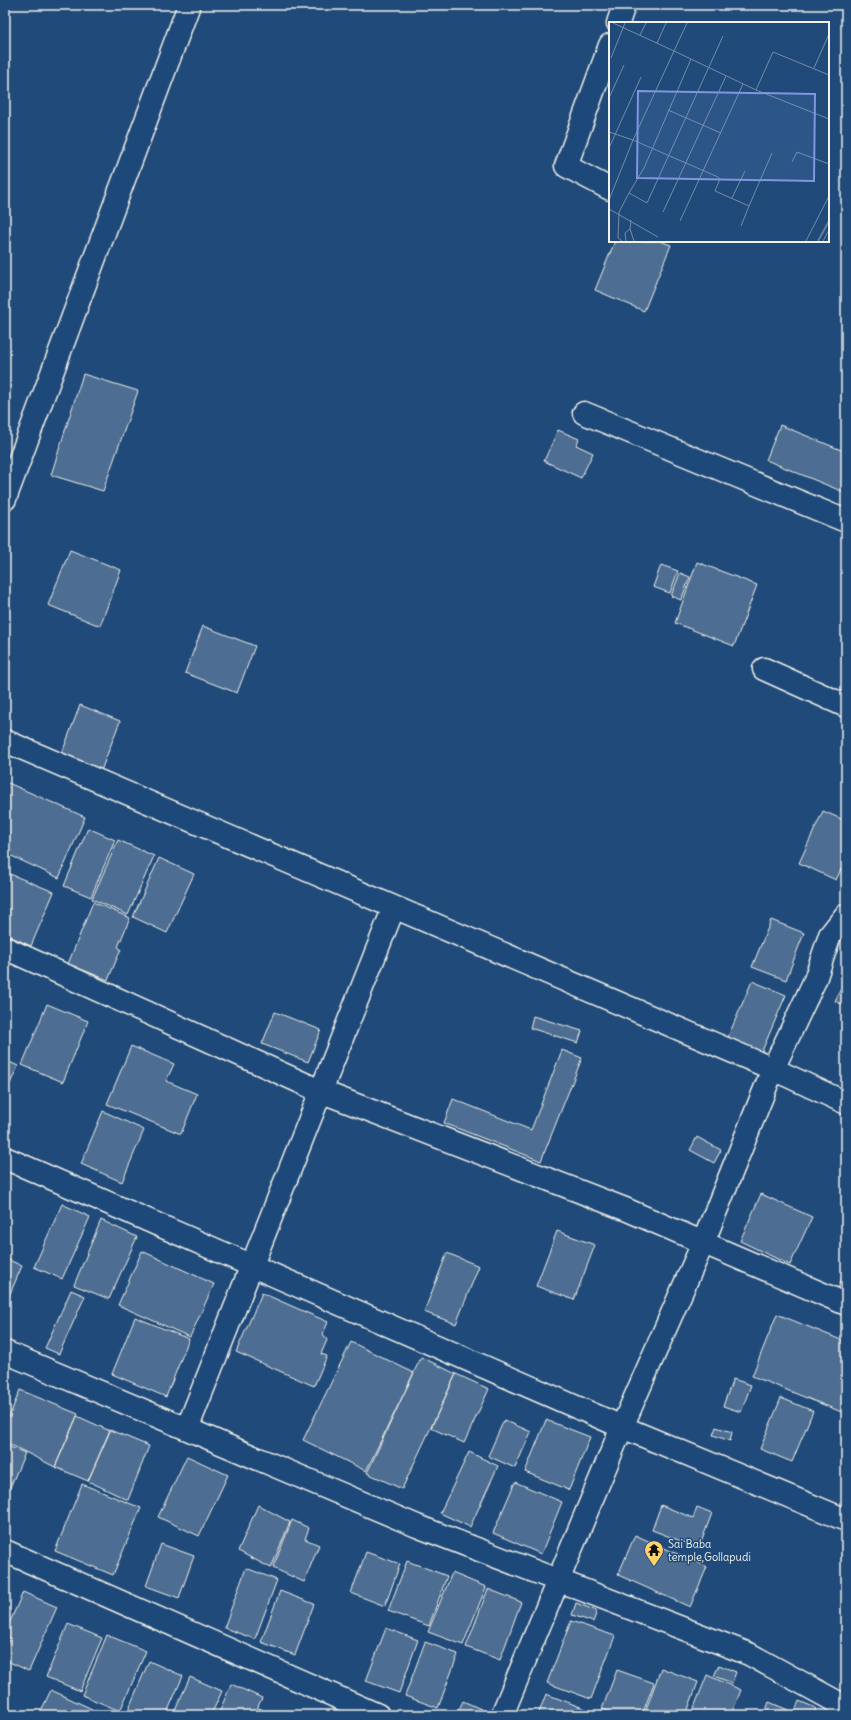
<svg xmlns="http://www.w3.org/2000/svg" width="851" height="1720" viewBox="0 0 851 1720" font-family="Delius,sans-serif">
<rect width="100%" height="100%" fill="#1f4a7a"/>
<filter id="ink" filterUnits="userSpaceOnUse"><feTurbulence type="fractalNoise" baseFrequency=".025" numOctaves="2"/><feDisplacementMap in="SourceGraphic" scale="8" xChannelSelector="R" yChannelSelector="G"/><feConvolveMatrix kernelMatrix="1 2 1 2 8 2 1 2 1" color-interpolation-filters="sRGB"/></filter>
<g filter="url(#ink)">
<path fill="#4d6e92" stroke="#f4f1e8" d="M 615,241 L 660,241 L 671,245 L 644,311 L 595,290 Z
M 83,374 L 138,391 L 103,491 L 51,475 Z
M 780,425 L 846,452 L 846,493 L 766,460 Z
M 558,430 L 579,439 L 576,445 L 593,453 L 581,478 L 544,461 Z
M 70,550 L 121,570 L 100,626 L 48,605 Z
M 697,562 L 757,585 L 734,646 L 675,623 Z
M 661,565 L 678,571 L 670,593 L 653,587 Z
M 680,573 L 690,577 L 681,600 L 671,596 Z
M 203,626 L 255,646 L 237,693 L 185,673 Z
M 80,705 L 120,721 L 99,776 L 59,761 Z
M 6,782 L 85,817 L 59,878 L 5,853 Z
M 823,811 L 846,821 L 846,859 L 836,880 L 799,863 Z
M 88,828 L 115,840 L 91,897 L 64,886 Z
M 118,840 L 154,856 L 128,915 L 92,899 Z
M 159,858 L 194,874 L 167,933 L 133,917 Z
M 5,872 L 54,892 L 31,946 L 5,934 Z
M 93,902 L 130,918 L 118,947 L 121,949 L 108,980 L 68,964 Z
M 771,920 L 804,933 L 786,980 L 752,967 Z
M 846,978 L 846,1006 L 835,1001 Z
M 752,981 L 786,995 L 759,1058 L 725,1044 Z
M 47,1004 L 88,1021 L 63,1082 L 22,1065 Z
M 275,1012 L 321,1030 L 308,1062 L 262,1044 Z
M 533,1016 L 582,1031 L 578,1043 L 530,1028 Z
M 131,1046 L 174,1064 L 166,1081 L 197,1094 L 181,1134 L 107,1104 Z
M 562,1050 L 582,1058 L 541,1161 L 444,1123 L 453,1099 L 531,1130 Z
M 5,1060 L 18,1066 L 5,1095 Z
M 103,1111 L 144,1130 L 122,1182 L 81,1164 Z
M 697,1137 L 721,1150 L 714,1163 L 690,1150 Z
M 761,1194 L 812,1217 L 790,1265 L 740,1241 Z
M 62,1204 L 90,1217 L 62,1279 L 34,1267 Z
M 101,1220 L 137,1237 L 109,1299 L 74,1285 Z
M 557,1231 L 595,1245 L 574,1300 L 536,1286 Z
M 142,1251 L 214,1284 L 190,1337 L 118,1305 Z
M 447,1253 L 479,1266 L 456,1324 L 424,1312 Z
M 5,1258 L 22,1266 L 5,1305 Z
M 846,1267 L 846,1291 L 838,1289 Z
M 71,1290 L 85,1296 L 59,1354 L 45,1348 Z
M 262,1293 L 328,1322 L 323,1334 L 327,1340 L 321,1354 L 327,1356 L 314,1386 L 236,1352 Z
M 777,1314 L 846,1342 L 846,1407 L 844,1413 L 752,1376 Z
M 135,1317 L 189,1339 L 166,1397 L 112,1374 Z
M 351,1342 L 414,1373 L 366,1471 L 303,1440 Z
M 421,1357 L 456,1374 L 402,1489 L 367,1473 Z
M 456,1374 L 489,1389 L 464,1443 L 431,1428 Z
M 733,1379 L 751,1385 L 741,1412 L 723,1406 Z
M 20,1390 L 78,1414 L 55,1467 L 5,1442 L 5,1427 Z
M 781,1398 L 813,1411 L 792,1462 L 760,1449 Z
M 77,1416 L 110,1431 L 88,1481 L 55,1467 Z
M 504,1420 L 531,1432 L 515,1468 L 488,1456 Z
M 546,1420 L 590,1437 L 569,1490 L 525,1472 Z
M 716,1427 L 732,1432 L 730,1441 L 713,1435 Z
M 110,1430 L 149,1446 L 128,1500 L 88,1481 Z
M 5,1445 L 25,1453 L 5,1499 Z
M 469,1452 L 498,1466 L 470,1527 L 440,1513 Z
M 187,1456 L 228,1475 L 199,1536 L 158,1517 Z
M 515,1482 L 562,1502 L 541,1554 L 493,1533 Z
M 82,1484 L 141,1508 L 113,1575 L 55,1551 Z
M 258,1505 L 290,1522 L 271,1568 L 238,1551 Z
M 661,1505 L 693,1518 L 697,1507 L 712,1513 L 699,1548 L 652,1530 Z
M 292,1520 L 309,1528 L 305,1539 L 319,1545 L 304,1582 L 273,1568 Z
M 635,1535 L 707,1567 L 690,1607 L 618,1575 Z
M 161,1544 L 194,1556 L 179,1598 L 146,1586 Z
M 366,1552 L 400,1564 L 385,1606 L 351,1593 Z
M 407,1561 L 447,1576 L 429,1626 L 388,1611 Z
M 246,1568 L 277,1580 L 255,1639 L 224,1628 Z
M 452,1573 L 486,1587 L 463,1645 L 428,1632 Z
M 488,1589 L 521,1602 L 500,1660 L 466,1647 Z
M 280,1591 L 314,1604 L 295,1655 L 261,1642 Z
M 23,1592 L 57,1607 L 29,1671 L 5,1660 L 5,1650 L 10,1638 L 5,1635 L 5,1633 Z
M 576,1603 L 597,1611 L 593,1622 L 572,1615 Z
M 571,1621 L 615,1636 L 591,1699 L 547,1683 Z
M 68,1624 L 102,1638 L 80,1691 L 46,1677 Z
M 386,1628 L 418,1640 L 399,1693 L 366,1681 Z
M 107,1635 L 146,1651 L 120,1711 L 82,1695 Z
M 425,1642 L 458,1654 L 438,1708 L 405,1696 Z
M 149,1661 L 183,1676 L 166,1715 L 126,1715 Z
M 719,1665 L 736,1672 L 732,1683 L 714,1676 Z
M 661,1668 L 698,1682 L 686,1715 L 644,1715 Z
M 617,1670 L 654,1683 L 642,1715 L 618,1715 L 602,1709 Z
M 707,1675 L 741,1690 L 731,1715 L 691,1715 Z
M 190,1677 L 222,1691 L 211,1715 L 173,1715 Z
M 231,1684 L 262,1698 L 254,1715 L 218,1715 Z
M 51,1690 L 105,1715 L 39,1715 Z
M 546,1694 L 599,1714 L 598,1715 L 538,1715 Z
M 463,1701 L 483,1710 L 480,1715 L 457,1714 Z
M 799,1701 L 816,1708 L 813,1715 L 805,1715 L 795,1711 Z
M 769,1702 L 800,1715 L 764,1715 Z
M 259,1708 L 276,1715 L 256,1715 Z"/>
<g fill="none" stroke-linecap="round" stroke-linejoin="round">
<defs>
<path id="street" d="M 618,23 L 624,5
M 610,45 L 566,166 L 610,189
M 584,413 L 846,521
M 5,499 L 189,5
M 764,669 L 846,706
M 5,741 L 773,1069 L 846,1103
M 5,948 L 320,1091 L 625,1209 L 846,1304
M 5,1158 L 622,1427 L 846,1520
M 5,1352 L 417,1526 L 749,1654 L 846,1707
M 187,1429 L 394,907
M 5,1551 L 378,1715
M 502,1715 L 622,1427 L 703,1243 L 773,1069 L 815,980 L 830,935 L 845,916 L 846,917"/>
</defs>
<use href="#street" stroke="#f4f1e8" stroke-width="25"/>
<use href="#street" stroke="#1f4a7a" stroke-width="22"/>
</g>
</g>
<defs>
<symbol id="temple-pin" viewBox="-11 -11 22 30"><path d="M0 17L-7.5 6A9.5 9.5 0 1 1 7.5 6Z" fill="#ffd166" stroke="#1f4a7a"/><path d="M0-6L5-2H3V0L6.5 2.5H4V6H1.5V3h-3V6H-4V2.5H-6.5L-3 0V-2H-5Z" fill="#111"/></symbol>
</defs>
<g fill-rule="evenodd">
<use href="#temple-pin" x="643" y="1539" width="22" height="30"/>
</g>
<g text-anchor="middle" dominant-baseline="central" stroke-width="3" stroke-linejoin="round" paint-order="stroke">
<g font-size="11" fill="#f4f1e8" stroke="#1f4a7a" text-anchor="start">
<text x="668" y="1544">Sai Baba<tspan x="668" dy="13">temple,Gollapudi</tspan></text>
</g>
</g>
<g transform="translate(609 22)">
<rect width="220" height="220" fill="#1f4a7a"/>
<path fill="none" stroke="#627e9d" stroke-width="2" d="M 209,219 L 220,199"/>
<path fill="none" stroke="#748da6" stroke-width="1" d="M 4,1 L 65,29 L 24,118 L 109,155 L 111,157 L 106,169 L 140,184 L 132,204M 78,1 L 65,29 L 147,68 L 220,97M 31,13 L 37,1M 48,21 L 57,1M 2,36 L 16,1M 205,46 L 220,12M 147,68 L 164,30 L 220,53M 0,76 L 15,43M 59,88 L 112,111M 0,110 L 24,118 L 0,178M 0,126 L 32,55M 183,140 L 188,130 L 220,142M 20,171 L 35,146 L 82,37M 123,176 L 136,149M 140,184 L 163,131M 0,187 L 49,215M 54,190 L 117,54M 22,198 L 21,207 L 25,219M 71,199 L 134,62M 13,219 L 9,216 L 10,190 L 20,171 L 38,181 L 114,14M 17,219 L 16,211 L 21,207M 197,219 L 220,174M 214,219 L 220,208"/>
<path fill="#7e97df" fill-opacity="0.15" stroke="#7e97df" stroke-width="2" d="M 29,69 L 206,72 L 205,159 L 28,156 Z"/>
<rect width="220" height="220" fill="none" stroke="#f4f1e8" stroke-width="2"/>
</g>
<rect width="851" height="1720" fill="none" stroke="#1f4a7a" stroke-width="20"/>
<rect x="10" y="10" width="831" height="1700" fill="none" stroke="#f4f1e8" stroke-width="1.5" filter="url(#ink)"/>
</svg>
